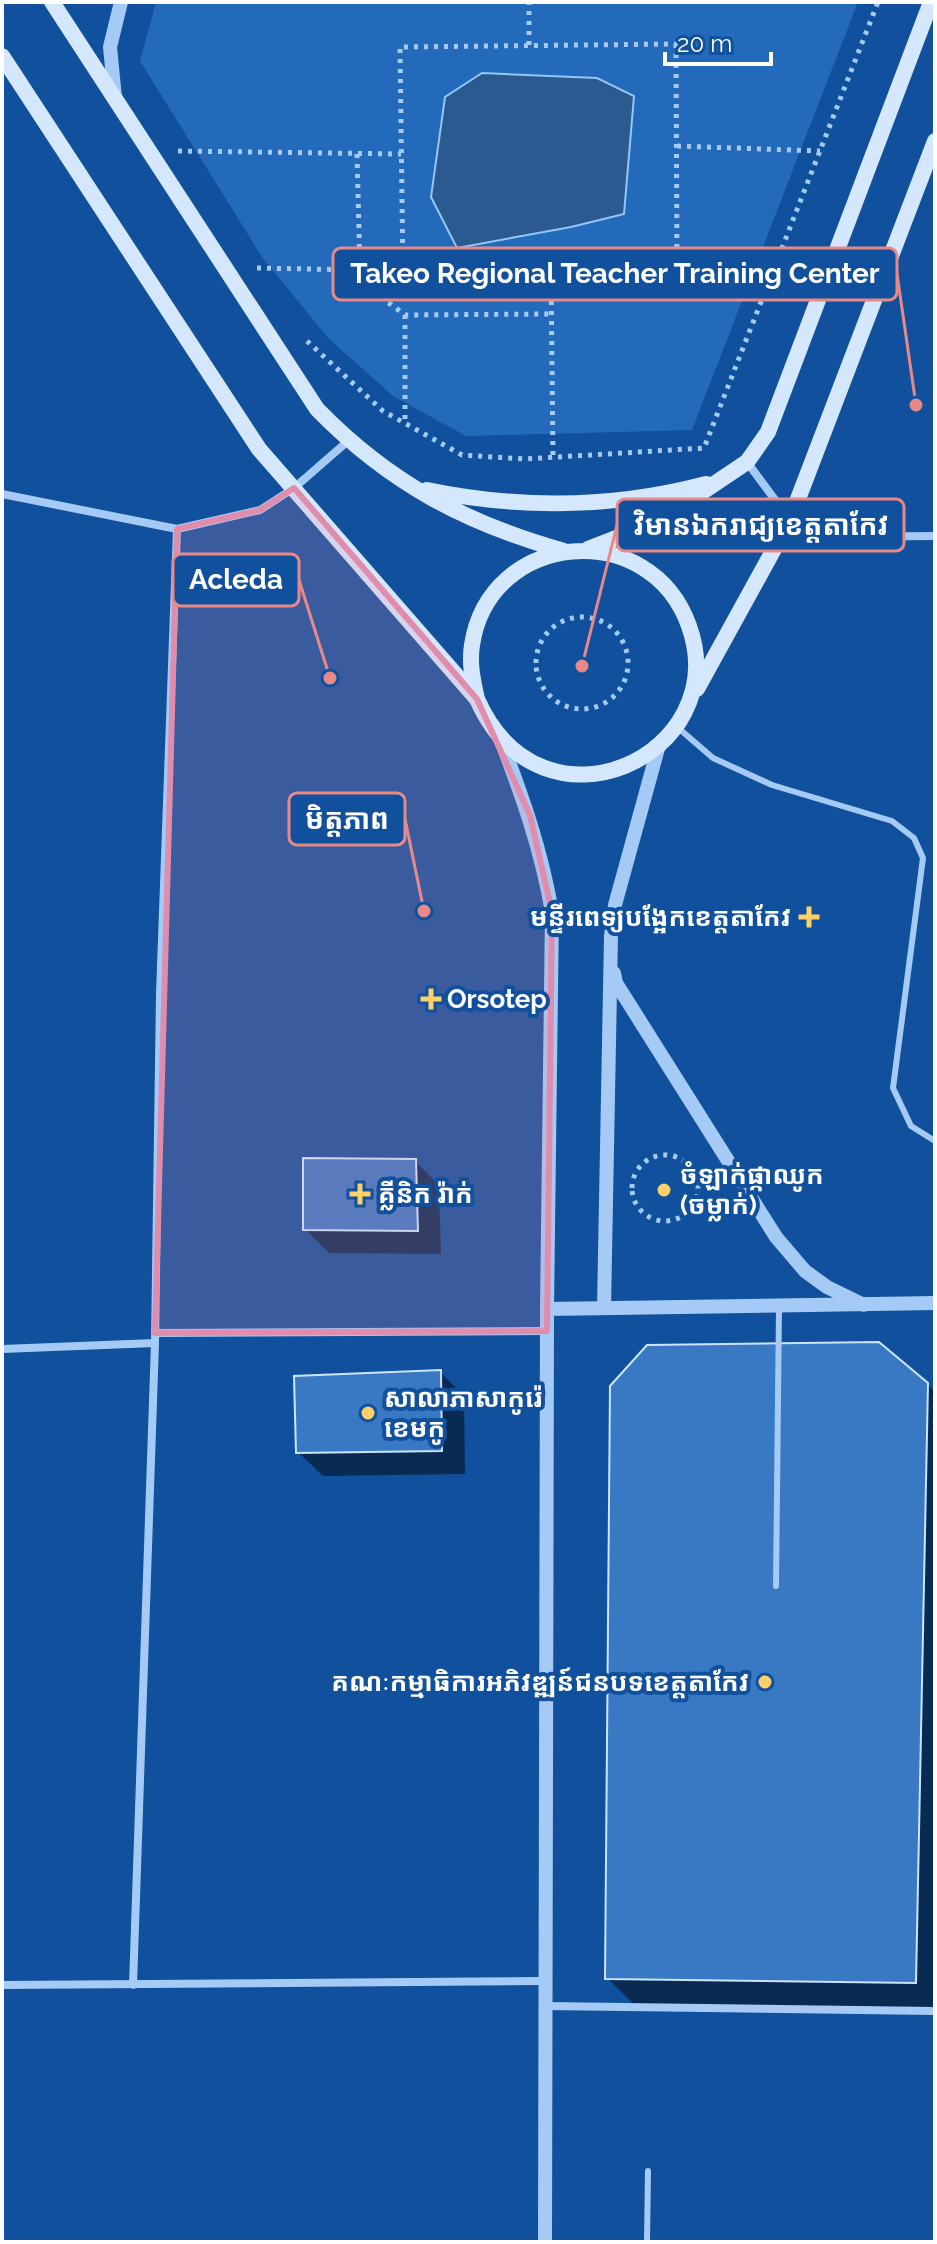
<svg xmlns="http://www.w3.org/2000/svg" width="937" height="2244" viewBox="0 0 937 2244" font-family="Raleway,'Noto Sans Khmer',sans-serif">
<rect width="100%" height="100%" fill="#11509c"/>
<path fill="#236aba" d="M 156,2 L 858,2 L 692,430 L 466,436 L 393,396 L 328,338 L 262,257 L 140,61 Z"/>
<path fill="#2b5a91" stroke="#96c5f8" stroke-width="2" d="M 482,73 L 597,78 L 634,96 L 624,214 L 571,227 L 457,248 L 431,197 L 445,97 Z"/>
<path fill="#0007" d="M 415,1161 L 439,1185 L 441,1254 L 329,1253 L 305,1229 Z
M 440,1372 L 464,1396 L 465,1474 L 323,1476 L 298,1452 Z
M 927,1384 L 935,1392 L 935,2013 L 638,2008 L 607,1978 Z"/>
<path fill="#3979c3" stroke="#cde4fe" stroke-width="2" d="M 303,1158 L 416,1159 L 418,1231 L 303,1230 Z
M 879,1342 L 928,1383 L 916,1983 L 605,1979 L 610,1386 L 647,1345 Z
M 441,1370 L 442,1451 L 296,1453 L 294,1376 Z"/>
<g fill="none" stroke-linecap="round" stroke-linejoin="round">
<path stroke="#a5caf5" stroke-width="5" stroke-dasharray="4 6" stroke-linecap="butt" d="M 676,44 L 677,270 L 403,273 L 400,47 Z
M 529,45 L 529,2
M 677,146 L 820,151
M 178,151 L 401,154
M 357,154 L 360,270 L 374,292 L 405,315 L 552,314
M 257,268 L 360,270
M 551,271 L 553,457
M 405,315 L 405,423
M 307,341 L 383,411 L 462,455 L 525,459 L 704,448 L 878,2
M536 663a46 46 0 1 1 92 0a46 46 0 1 1-92 0Z
M632 1188a33 33 0 1 1 66 0a33 33 0 1 1-66 0Z"/>
<path stroke="#a5caf5" stroke-width="6" d="M 676,726 L 713,758 L 772,785 L 892,821 L 914,838 L 923,858 L 893,1088 L 911,1126 L 935,1141
M 776,1586 L 779,1306
M 647,2242 L 648,2171"/>
<path stroke="#a5caf5" stroke-width="8" d="M 747,462 L 790,520 L 834,537 L 935,536
M 2,494 L 177,529 L 260,510 L 294,488 L 348,441
M 155,1333 L 547,1331
M 2,1349 L 155,1343
M 2,1985 L 545,1981
M 133,1985 L 155,1343 L 160,994 L 177,529
M 545,2006 L 935,2011"/>
<path stroke="#a5caf5" stroke-width="14" d="M 115,98 L 110,47 L 121,2
M 500,738 C 523,798 541,849 552,912 L 547,1309 L 545,2242
M 614,973 L 616,983 L 776,1237 L 805,1271 L 827,1287 L 864,1305
M 604,1308 L 611,936 L 615,905 L 659,745
M 547,1309 L 935,1303"/>
<path stroke="#d5e7fd" stroke-width="16" d="M 52,2 L 317,409 C 389,483 465,523 564,551
M 2,56 L 259,449 L 477,699 C 542,846 735,755 689,626 C 650,516 489,531 472,645 C 469,664 473,681 477,699
M 427,490 C 519,509 615,508 706,484
M 588,549 L 632,532 L 677,509 L 747,462 L 768,432 L 931,2
M 697,689 L 790,520 L 935,141"/>
</g>
<path fill="#e08cad" fill-opacity="0.2" stroke="#e08cad" stroke-width="6" stroke-linejoin="round" d="M 294,488 L 477,699 L 530,815 L 552,912 L 547,1331 L 155,1333 L 177,529 L 260,510 Z"/>
<g fill="#ffd168" stroke="#11509c" stroke-width="3">
<path d="M805 905h8v8h8v8h-8v8h-8v-8h-8v-8h8z"/>
<path d="M427 987h8v8h8v8h-8v8h-8v-8h-8v-8h8z"/>
<circle cx="664" cy="1190" r="8"/>
<path d="M356 1182h8v8h8v8h-8v8h-8v-8h-8v-8h8z"/>
<circle cx="368" cy="1413" r="8"/>
<circle cx="765" cy="1682" r="8"/>
</g>
<g text-anchor="middle" dominant-baseline="central" stroke-width="8" stroke-linejoin="round" paint-order="stroke">
<g font-size="26" font-weight="bold" fill="#fff" stroke="#11509c" text-anchor="start">
<text x="791" y="917" text-anchor="end">មន្ទីរពេទ្យបង្អែកខេត្តតាកែវ</text>
<text x="447" y="999">Orsotep</text>
<text x="680" y="1175">ចំឡាក់ផ្កាឈូក<tspan x="680" dy="30">(ចម្លាក់)</tspan></text>
<text x="378" y="1194">គ្លីនិក រ៉ាក់</text>
<text x="384" y="1398">សាលាភាសាកូរ៉េ<tspan x="384" dy="30">ខេមកូ</tspan></text>
<text x="749" y="1682" text-anchor="end">គណៈកម្មាធិការអភិវឌ្ឍន៍ជនបទខេត្តតាកែវ</text>
</g>
</g>
<path fill="none" stroke="#e88989" stroke-width="3" d="M916 405L897 274M582 666L617 525M330 678L299 580M424 911L405 819"/>
<g fill="#e88989" stroke="#11509c" stroke-width="3">
<circle cx="916" cy="405" r="8"/>
<circle cx="582" cy="666" r="8"/>
<circle cx="330" cy="678" r="8"/>
<circle cx="424" cy="911" r="8"/>
</g>
<g fill="#11509c" stroke="#e88989" stroke-width="3">
<rect x="333" y="248" width="564" height="52" rx="8"/>
<rect x="617" y="499" width="287" height="52" rx="8"/>
<rect x="173" y="554" width="126" height="52" rx="8"/>
<rect x="289" y="793" width="116" height="52" rx="8"/>
</g>
<g font-size="28" text-anchor="middle" font-weight="bold" fill="#fff">
<text x="615" y="283">Takeo Regional Teacher Training Center</text>
<text x="761" y="535">វិមានឯករាជ្យខេត្តតាកែវ</text>
<text x="236" y="589">Acleda</text>
<text x="347" y="829">មិត្តភាព</text>
</g>
<rect width="937" height="2244" fill="none" stroke="#ffffff" stroke-width="8"/>
<path d="M665 52v12h106v-12" fill="none" stroke="#ffffff" stroke-width="4"/>
<text x="677" y="52" font-size="24" fill="#ffffff" stroke="#11509c" stroke-width="6" paint-order="stroke">20 m</text>
</svg>
